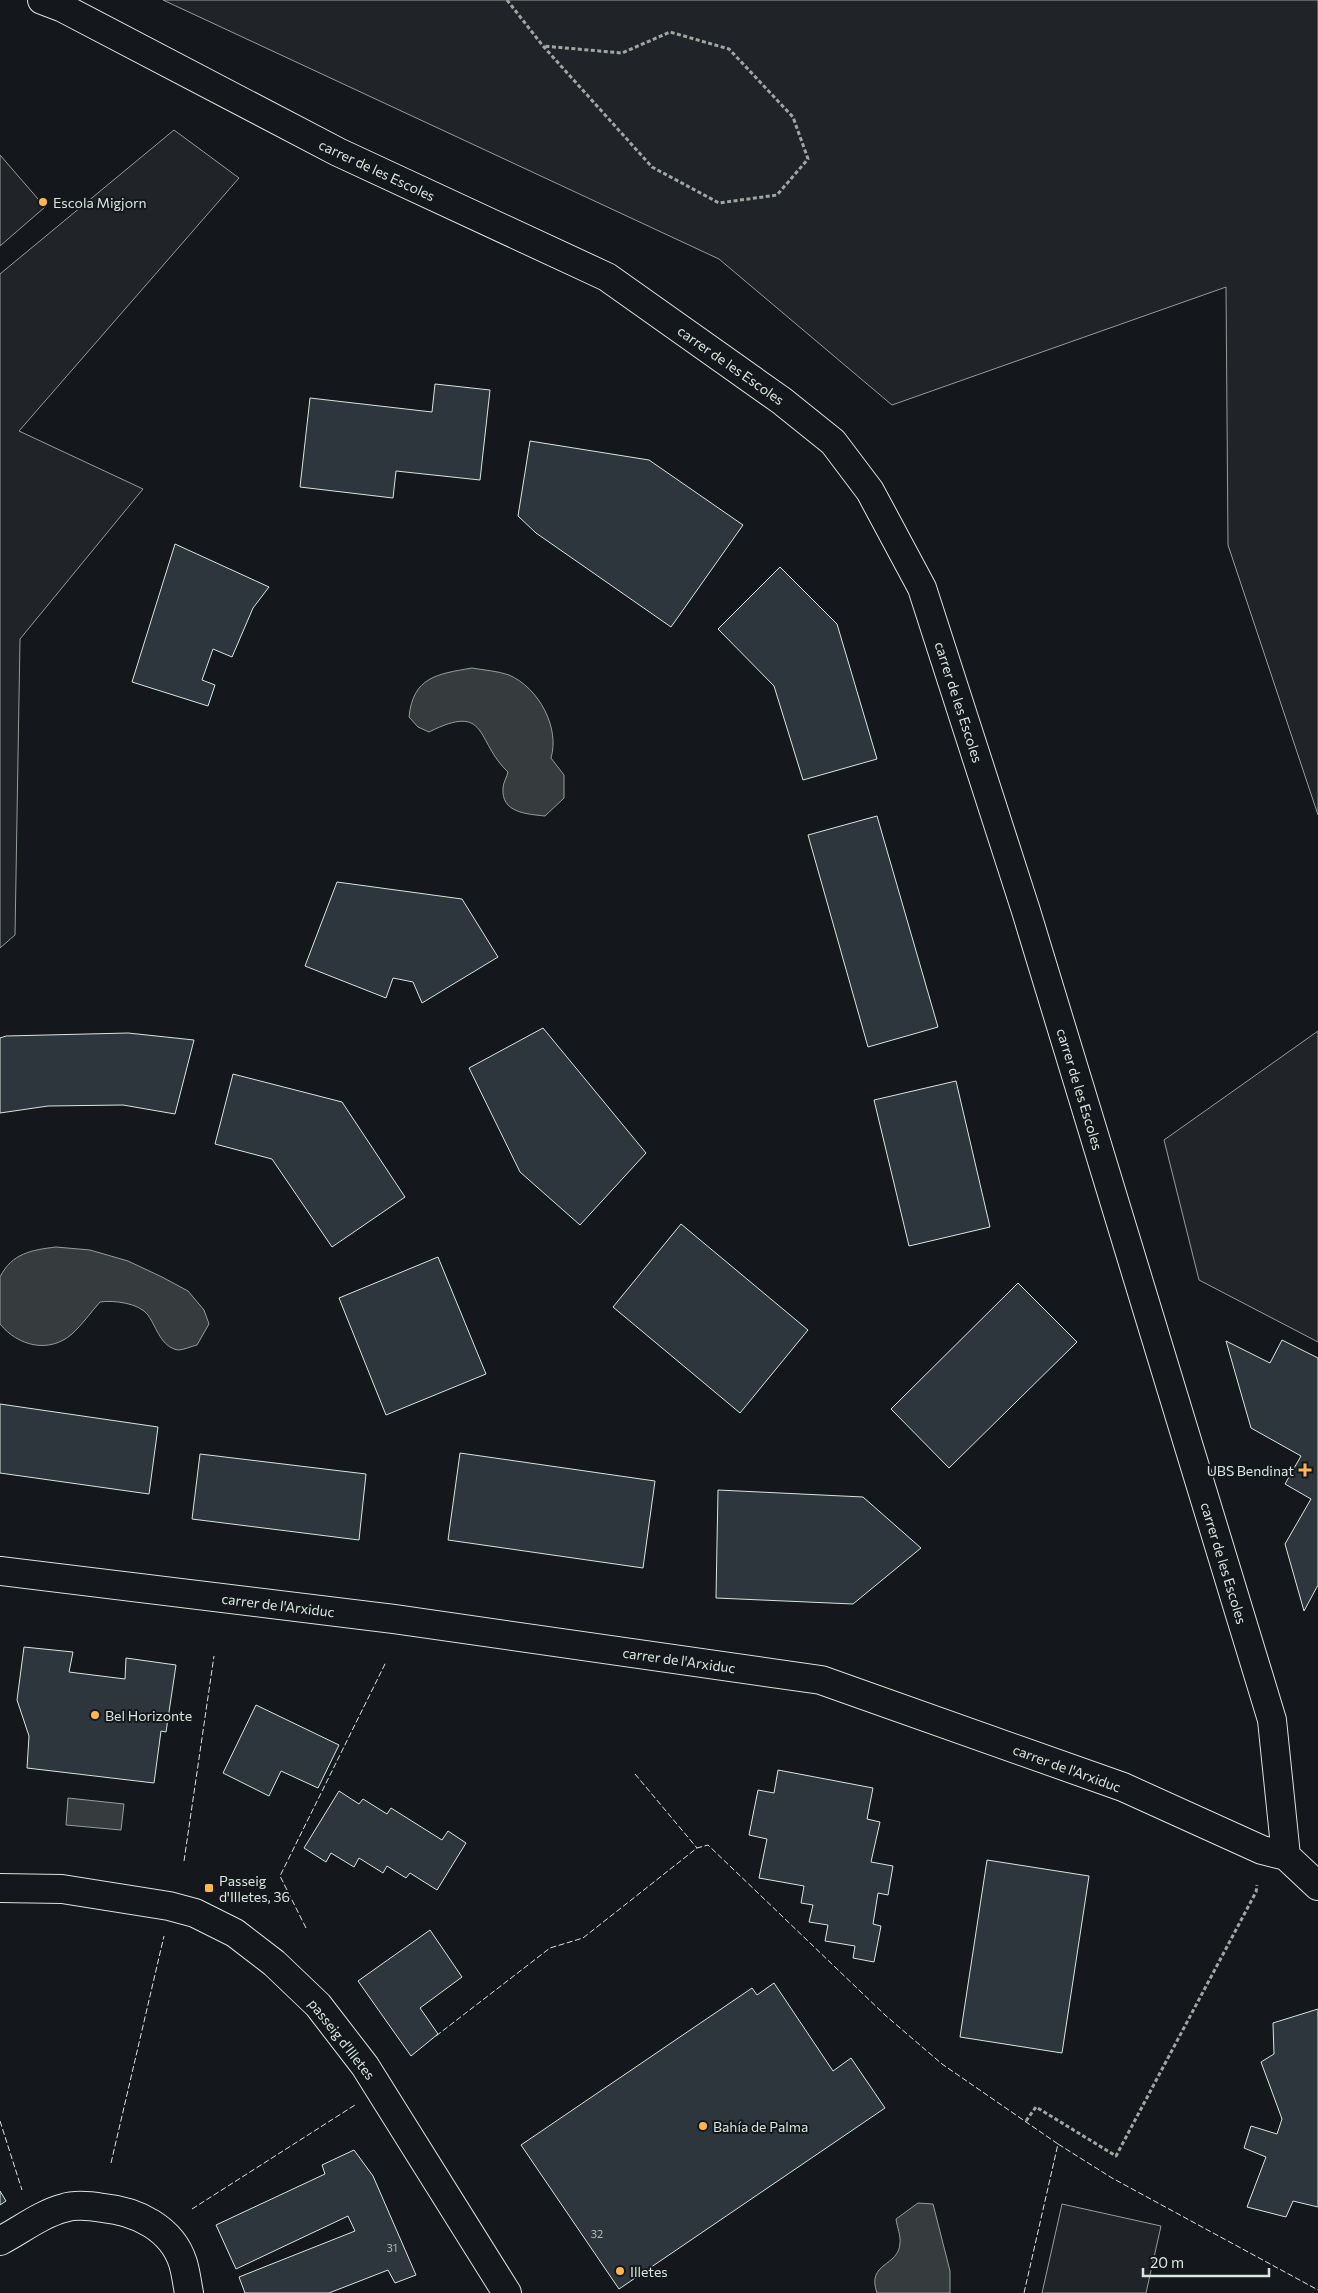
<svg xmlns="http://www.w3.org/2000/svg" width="1318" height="2293" viewBox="0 0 1318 2293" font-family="Commissioner,sans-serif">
<rect width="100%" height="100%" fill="#14181c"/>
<path fill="#202428" stroke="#939e99" d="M 163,0 L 1318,0 L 1318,815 L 1228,545 L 1226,287 L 892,405 L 719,259 Z
M 174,130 L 239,178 L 19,431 L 143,489 L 20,639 L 15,935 L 0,948 L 0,274 Z
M 0,155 L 45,207 L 0,246 Z
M 1318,1031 L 1318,1342 L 1199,1280 L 1164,1140 Z
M 1062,2204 L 1161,2226 L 1146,2293 L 1042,2293 Z"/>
<path fill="#363b3e" stroke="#939e99" d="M 472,668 C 483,670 498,671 509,675 C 539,688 560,728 551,758 L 564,775 L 564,798 L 545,816 C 527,814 501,813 503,788 C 503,783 507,777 508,772 C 475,741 489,702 429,732 L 418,727 L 409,717 C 413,677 437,674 472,668 Z
M 56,1247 L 90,1250 L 128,1261 L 162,1277 L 188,1291 L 204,1310 L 209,1324 L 197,1345 C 192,1346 184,1350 178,1350 C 161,1347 157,1328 148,1315 C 139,1303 114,1300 100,1302 C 91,1312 82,1325 72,1334 C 49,1354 18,1346 0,1324 L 0,1277 C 12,1253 32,1250 56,1247 Z
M 68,1798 L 124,1804 L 121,1830 L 66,1825 Z
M 918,2203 L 933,2204 L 950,2271 L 950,2293 L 877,2293 C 866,2262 899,2267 900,2243 C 901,2236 897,2227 896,2219 Z"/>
<path fill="#2c363c" stroke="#d8e6dc" d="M 435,384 L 490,390 L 480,480 L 396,471 L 393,498 L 300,487 L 310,398 L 432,412 Z
M 530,441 L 649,460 L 743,525 L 671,627 L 536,533 L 518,516 Z
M 175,544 L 269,587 L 253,608 L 232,657 L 213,649 L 202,680 L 215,685 L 208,706 L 132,682 Z
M 780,567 L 837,624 L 877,759 L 803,780 L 774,686 L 718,629 Z
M 877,816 L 938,1027 L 868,1047 L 808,835 Z
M 337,882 L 462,899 L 498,957 L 422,1003 L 413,982 L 393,978 L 386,998 L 305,966 Z
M 543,1028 L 646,1153 L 580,1225 L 520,1172 L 469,1068 Z
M 128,1033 L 194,1040 L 175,1114 L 123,1105 L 48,1106 L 0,1113 L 0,1038 L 6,1036 Z
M 233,1074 L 342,1102 L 405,1197 L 332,1247 L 272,1159 L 215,1144 Z
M 956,1081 L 990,1227 L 909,1246 L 874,1100 Z
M 681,1224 L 808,1330 L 740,1413 L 613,1307 Z
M 438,1257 L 486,1374 L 386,1415 L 339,1298 Z
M 1018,1283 L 1077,1342 L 949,1468 L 891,1409 Z
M 1282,1340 L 1318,1358 L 1318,1585 L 1304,1611 L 1285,1544 L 1311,1499 L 1285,1484 L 1301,1456 L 1251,1428 L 1226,1341 L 1270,1363 Z
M 0,1404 L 158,1427 L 149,1494 L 0,1473 Z
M 460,1453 L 655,1481 L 643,1568 L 448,1540 Z
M 200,1454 L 366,1474 L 359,1540 L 192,1519 Z
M 718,1490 L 863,1497 L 921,1548 L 853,1604 L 716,1598 Z
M 24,1647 L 73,1652 L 69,1672 L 125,1679 L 126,1658 L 176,1665 L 166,1732 L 161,1731 L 154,1783 L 27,1768 L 29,1736 L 17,1700 Z
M 256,1705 L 339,1745 L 318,1788 L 281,1771 L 269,1796 L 223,1773 Z
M 778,1770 L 873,1788 L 867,1819 L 880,1822 L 871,1862 L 893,1866 L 888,1895 L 878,1893 L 873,1924 L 881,1926 L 874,1962 L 853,1958 L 855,1946 L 825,1941 L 828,1925 L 809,1922 L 813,1905 L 801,1903 L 804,1886 L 759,1878 L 767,1839 L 749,1835 L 758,1790 L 774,1793 Z
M 339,1791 L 359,1804 L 363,1799 L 387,1814 L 391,1808 L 442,1840 L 448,1831 L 466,1843 L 437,1890 L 410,1873 L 406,1878 L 387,1866 L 383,1873 L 359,1858 L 354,1867 L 331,1853 L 326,1862 L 304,1848 Z
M 987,1860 L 1089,1876 L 1062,2053 L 960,2037 Z
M 430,1930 L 462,1977 L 420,2008 L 438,2034 L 411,2056 L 358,1981 Z
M 774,1983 L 833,2071 L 851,2058 L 885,2108 L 619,2289 L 521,2145 L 752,1988 L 757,1995 Z
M 1318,2009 L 1318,2207 L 1293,2201 L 1286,2217 L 1247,2207 L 1266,2157 L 1244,2148 L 1251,2126 L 1277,2134 L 1282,2119 L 1261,2062 L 1274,2054 L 1273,2023 Z
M 354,2150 L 373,2176 L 416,2275 L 395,2283 L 388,2270 L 329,2293 L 245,2293 L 239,2277 L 355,2231 L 348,2216 L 236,2269 L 216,2225 L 325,2174 L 322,2165 Z
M 0,2191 L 6,2201 L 0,2205 Z"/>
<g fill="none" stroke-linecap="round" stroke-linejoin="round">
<g stroke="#d8e6dc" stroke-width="30">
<path id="minor" d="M 42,0 L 63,8 L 338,152 L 607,277 L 782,401 L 833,442 L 870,491 L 922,588 L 1026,911 L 1272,1720 L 1286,1856
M 0,1571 L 394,1619 L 821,1680 L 1123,1787 L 1262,1850 L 1286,1856 L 1318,1886
M 0,1888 L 62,1889 L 169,1906 L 195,1913 L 235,1933 L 274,1963 L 318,2005 L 365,2066 L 507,2293
M 0,2241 C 21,2230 41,2214 64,2208 C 76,2204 91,2206 103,2208 C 136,2211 172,2228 183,2263 C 186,2273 187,2283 189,2293"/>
</g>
<path stroke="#9da8a2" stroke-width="3" stroke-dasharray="4 2.5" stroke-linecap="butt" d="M 507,0 L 543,46 L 652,167 L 719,203 L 777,195 L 808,159 L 793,117 L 729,49 L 670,32 L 622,53 L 543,46
M 1026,2121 L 1036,2107 L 1116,2156 L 1256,1892 L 1257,1885"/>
<use href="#minor" stroke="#14181c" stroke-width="28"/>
<path stroke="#d8e6dc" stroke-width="1" stroke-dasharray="6 2.5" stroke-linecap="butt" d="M 635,1774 L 697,1848
M 184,1861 L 214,1656
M 306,1928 L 280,1876 L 386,1662
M 436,2036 L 550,1948 L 583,1938 L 697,1848 L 708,1845 L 885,2015 L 942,2064 L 1058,2144
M 0,2121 L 22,2190
M 111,2163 L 164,1936
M 192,2209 L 355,2105
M 1024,2293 L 1058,2144 L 1112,2178 L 1318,2290"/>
</g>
<g fill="#ffb74d" stroke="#14181c" stroke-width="2">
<circle cx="43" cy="202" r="5"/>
<path d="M1302.5 1462.5h5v5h5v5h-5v5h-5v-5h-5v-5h5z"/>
<circle cx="95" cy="1715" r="5"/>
<rect x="204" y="1883" width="10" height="10" rx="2.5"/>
<circle cx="703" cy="2126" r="5"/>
<circle cx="620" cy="2271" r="5"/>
</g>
<g text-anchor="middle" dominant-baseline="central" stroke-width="4" stroke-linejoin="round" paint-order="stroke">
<g font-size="11" fill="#adbab4">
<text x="597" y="2233">32</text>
<text x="392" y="2247">31</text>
</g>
<g font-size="14" fill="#d8e6dc" stroke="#14181c">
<text transform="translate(377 170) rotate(25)">carrer de les Escoles</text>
<text transform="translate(731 365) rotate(35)">carrer de les Escoles</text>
<text transform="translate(959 702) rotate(72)">carrer de les Escoles</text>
<text transform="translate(1080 1089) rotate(73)">carrer de les Escoles</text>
<text transform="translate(1224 1563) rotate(73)">carrer de les Escoles</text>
<text transform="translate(278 1605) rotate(7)">carrer de l'Arxiduc</text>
<text transform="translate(679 1660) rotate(8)">carrer de l'Arxiduc</text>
<text transform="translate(1067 1768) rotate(20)">carrer de l'Arxiduc</text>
<text transform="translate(342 2039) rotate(52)">passeig d'Illetes</text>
</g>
<g font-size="14" fill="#d8e6dc" stroke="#14181c" text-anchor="start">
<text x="53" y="202">Escola Migjorn</text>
<text x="1294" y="1470" text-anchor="end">UBS Bendinat</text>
<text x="105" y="1715">Bel Horizonte</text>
<text x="219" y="1880">Passeig<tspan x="219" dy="16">d'Illetes, 36</tspan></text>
<text x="713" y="2126">Bahía de Palma</text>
<text x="630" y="2271">Illetes</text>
</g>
</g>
<path d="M1143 2268v8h126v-8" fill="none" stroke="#d8e6dc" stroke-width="2.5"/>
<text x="1150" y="2268" font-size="15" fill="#d8e6dc" stroke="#14181c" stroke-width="4" paint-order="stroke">20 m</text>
</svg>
